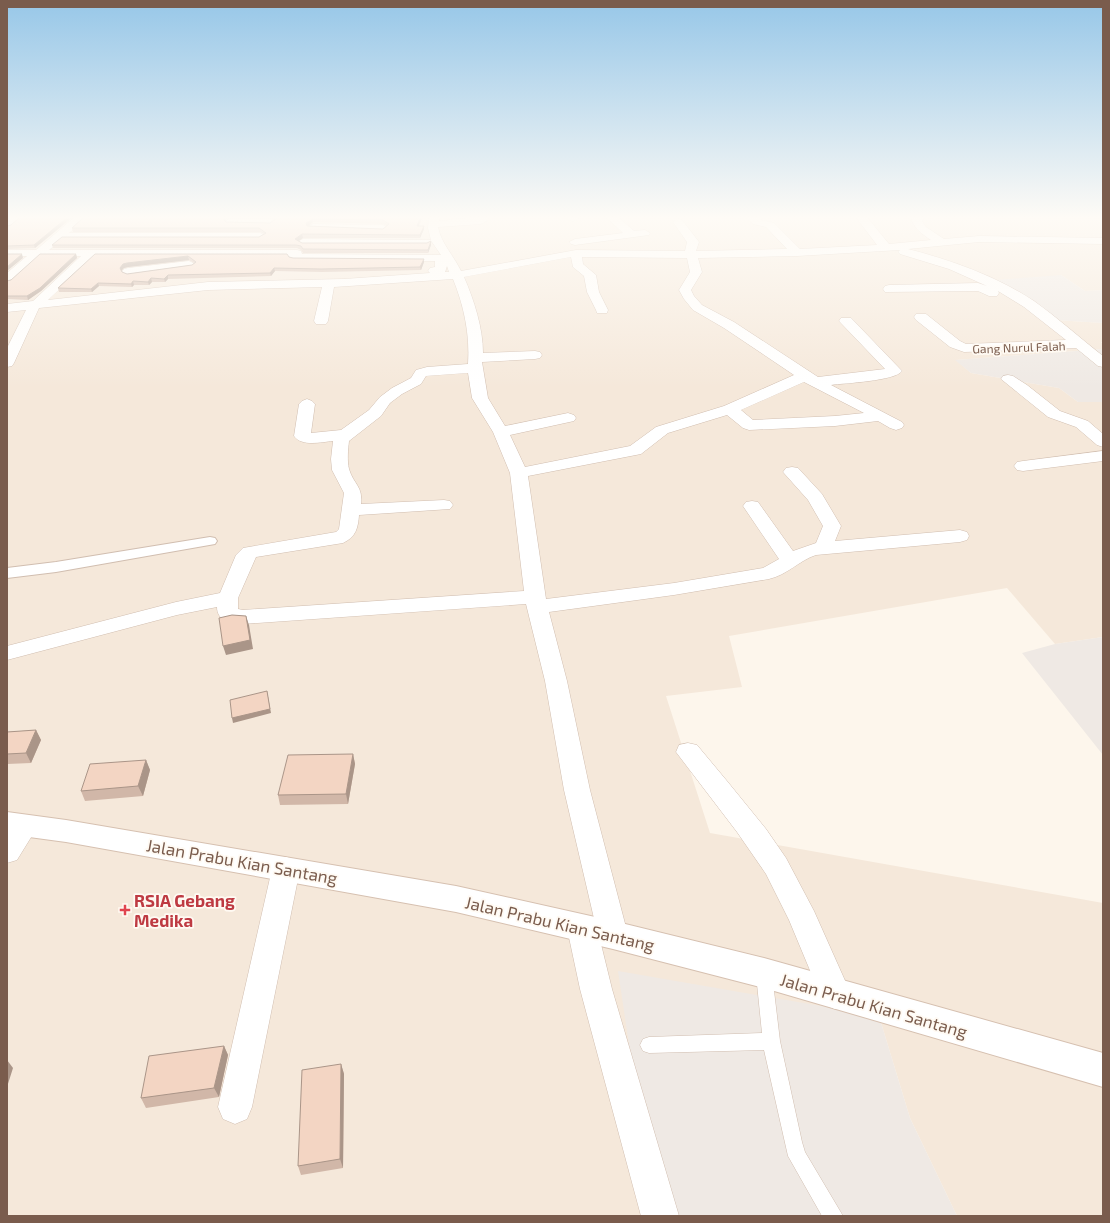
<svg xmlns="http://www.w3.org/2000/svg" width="1110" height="1223" viewBox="0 0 1110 1223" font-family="'Exo 2',sans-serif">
<rect width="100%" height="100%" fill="#fdf6ec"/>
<path fill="#f5e8da" d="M 7,216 L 1103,216 L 1103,290 L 1085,291 L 1061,275 L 1023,304 L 1040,319 L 1103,323 L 1103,342 L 1101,342 L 1103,344 L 1103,349 L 956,360 L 971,373 L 1059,388 L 1078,402 L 1103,402 L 1103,637 L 1055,644 L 1007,588 L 729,636 L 742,687 L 666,696 L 710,833 L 1103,903 L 1103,1216 L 957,1216 L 910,1118 L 879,1016 L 676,1216 L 7,1216 Z"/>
<path fill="#efe9e4" d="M 1061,275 L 1085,291 L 1103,290 L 1103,323 L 1040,319 L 1023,304 L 982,281 Z
M 1103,349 L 1103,402 L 1078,402 L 1059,388 L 971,373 L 955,360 Z
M 1103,637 L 1103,755 L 1022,653 L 1055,644 Z
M 618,971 L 879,1016 L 910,1118 L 957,1216 L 676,1216 L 634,1078 Z"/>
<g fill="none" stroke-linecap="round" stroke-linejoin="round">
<g stroke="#d1beb0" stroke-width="1">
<path id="service" d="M 764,967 L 770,969 L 772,974 L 780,1041 L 802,1142 L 805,1152 L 843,1216 L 822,1216 L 788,1156 L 764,1050 L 649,1053 L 643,1051 L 640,1045 L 643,1039 L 649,1037 L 762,1033 L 756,974 L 758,969 Z"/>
</g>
<g stroke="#d1beb0" stroke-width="2">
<path id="pedestrian" d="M 210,537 L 215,538 L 217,541 L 215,544 L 56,572 L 7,578 L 7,568 L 56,562 Z"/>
</g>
<g stroke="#d1beb0" stroke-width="1">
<path id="minor" d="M 76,216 L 88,216 L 69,233 L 260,233 L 265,236 L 260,239 L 62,239 L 49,250 L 297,250 L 301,251 L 302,254 L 441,255 L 432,242 L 427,245 L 303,245 L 297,242 L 303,239 L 431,240 L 428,228 L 429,216 L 439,216 L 439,221 L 486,216 L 488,220 L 481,224 L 438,227 C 441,243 454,256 461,271 L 576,250 L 685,251 L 687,242 L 673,222 L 678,219 L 682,220 L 699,242 L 696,251 L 787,249 L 766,227 L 753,224 L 745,216 L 757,216 L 761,220 L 774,223 L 800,249 L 877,245 L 855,216 L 866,216 L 889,244 L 931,240 C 922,234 912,227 911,216 L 922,216 L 923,219 L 922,221 L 926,227 L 944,239 L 979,236 L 1103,238 L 1103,244 L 979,242 L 908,249 C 951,260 996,276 1034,301 C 1058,318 1080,338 1103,356 L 1103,367 L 1098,366 L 1076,348 L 964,352 L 950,347 L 916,320 L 914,317 L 916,314 L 926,314 L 960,341 L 966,344 L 1066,340 L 1024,307 L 998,291 L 999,293 L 997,296 L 989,296 L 978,291 L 885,292 L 883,289 L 885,286 L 889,285 L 978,283 L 987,286 L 949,269 L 900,254 L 898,252 L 900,250 L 797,256 L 698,258 L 702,272 L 691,290 L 694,296 L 702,305 L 734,322 L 818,377 L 885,369 L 839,321 L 841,318 L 851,318 L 902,371 C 895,381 845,383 831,385 L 902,422 L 904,425 L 902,428 L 896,430 L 890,428 L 878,421 L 835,426 L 749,430 L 743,428 L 727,415 L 668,433 L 641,454 L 528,476 L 546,599 L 674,583 L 763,568 L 779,559 L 743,506 L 746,502 L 752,501 L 758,502 L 793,551 L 816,543 L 823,526 L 808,500 L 783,472 L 786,468 L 792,467 L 798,468 L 822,494 L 841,526 L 835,541 L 960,530 L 967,532 L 969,536 L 967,540 L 960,542 L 816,555 C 800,560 787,575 769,579 L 674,595 L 549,612 L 567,681 L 590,790 L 628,935 L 623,944 L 613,948 L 603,944 L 599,936 L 612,989 L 679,1216 L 641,1216 L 580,989 L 567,928 L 572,919 L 582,915 L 592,919 L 596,927 L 564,790 L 545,681 L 526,604 L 243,624 C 231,624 217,621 217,607 L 177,615 L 7,660 L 7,646 L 176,602 L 220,593 L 236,555 L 243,548 L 336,532 L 339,529 L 344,493 L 332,470 L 331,459 L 333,441 C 321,442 302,447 294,436 L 299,404 L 302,401 L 307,399 L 312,401 L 315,404 L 311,433 L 341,430 L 369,410 L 380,397 L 392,388 L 411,378 L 416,370 L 427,367 L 468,364 C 470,335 464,306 453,279 L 334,287 L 328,321 L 326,324 L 316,324 L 314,321 L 322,287 L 208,290 L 39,308 L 14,363 L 12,366 L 7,367 L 7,348 L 26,310 L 7,312 L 7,304 L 33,301 L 81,256 L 41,256 L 11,282 L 7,283 L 7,273 L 27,256 L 7,256 L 7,250 L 36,250 ZM 95,256 L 289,256 L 290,259 L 294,260 L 435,261 L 435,267 L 430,268 L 428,271 L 430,273 L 344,279 L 208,282 L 48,300 ZM 571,257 L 573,267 L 584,276 L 587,292 L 596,310 L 597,313 L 607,313 L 608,310 L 599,292 L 596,275 L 583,264 L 582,257 L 687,258 L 690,272 L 679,290 L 684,299 L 693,310 L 724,328 L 794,375 L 724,406 L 656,427 L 630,446 L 525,467 L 510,435 L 574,421 L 576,418 L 574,415 L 568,413 L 505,426 L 488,398 L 482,362 L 535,359 L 540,358 L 542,355 L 540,352 L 535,351 L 483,353 C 483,328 474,300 464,277 ZM 447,266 L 449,272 L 442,272 L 445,272 ZM 468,373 L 472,398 L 493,432 L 510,473 L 524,591 L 243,610 L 238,609 L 238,598 L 256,557 L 343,543 C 356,537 358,528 359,515 L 450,509 L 453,505 L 450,501 L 444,500 L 361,504 C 363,486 354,485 349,469 C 347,460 348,450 349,441 L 381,416 L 390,403 L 402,394 L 421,384 L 426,376 ZM 804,382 L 864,413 L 835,416 L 753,420 L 741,410 Z
M 569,216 L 582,216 L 573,221 L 569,220 L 568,218 Z
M 605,216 L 617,216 L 634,231 L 645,230 L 650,233 L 649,235 L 575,245 L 571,244 L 569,242 L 575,239 L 623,233 Z
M 231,219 L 271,219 L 276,222 L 271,225 L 227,224 L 226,222 L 227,220 Z
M 313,224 L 383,225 L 388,228 L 383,231 L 309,229 L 308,227 Z
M 189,261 L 193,263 L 195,265 L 193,267 L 128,276 L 124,275 L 122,272 L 124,269 L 128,268 Z
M 1008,375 L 1013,376 L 1027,385 L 1060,411 L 1088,421 L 1103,434 L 1103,447 L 1097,445 L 1076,427 L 1048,417 L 1001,379 L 1003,376 Z
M 1103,451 L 1103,461 L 1023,471 L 1017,470 L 1014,466 L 1017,462 L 1023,461 Z
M 688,743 L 697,745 L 727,781 L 766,829 L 786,858 L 814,911 L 851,994 L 846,1004 L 835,1009 L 824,1004 L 789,920 L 766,874 L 737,832 L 676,752 L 679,745 Z
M 25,815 L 34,818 L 38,826 L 17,860 L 7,863 C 7,842 1,823 25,815 Z
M 286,857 L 296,861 L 300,869 L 252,1107 L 247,1119 L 235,1124 L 223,1119 L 218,1107 L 272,869 L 276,861 Z"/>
</g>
<g stroke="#d1beb0" stroke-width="2">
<path id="tertiary" d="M 11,216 L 24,216 L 11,227 L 7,228 L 7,220 Z"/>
</g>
<g stroke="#d6c0b0" stroke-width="2">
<path id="secondary" d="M 7,812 L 66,820 L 456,886 L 613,921 L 764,958 L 1103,1053 L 1103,1087 L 764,988 L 613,949 L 456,912 L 66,842 L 7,834 Z"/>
</g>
<use href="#service" fill="#fff" fill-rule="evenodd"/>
<use href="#pedestrian" fill="#fff" fill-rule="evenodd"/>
<use href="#minor" fill="#fff" fill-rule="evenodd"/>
<use href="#tertiary" fill="#fff" fill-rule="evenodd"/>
<use href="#secondary" fill="#fff" fill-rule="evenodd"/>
</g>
<path fill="#d1b7a8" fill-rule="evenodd" d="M 74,216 L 35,248 L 7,249 L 7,226 Z
M 85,216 L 423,216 L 419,226 L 424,229 L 420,238 L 303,238 L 298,241 L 302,243 L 431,245 L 428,253 L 303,253 L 301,250 L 297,248 L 53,248 L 52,245 L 259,237 L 264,234 L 260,232 L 73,232 L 72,228 ZM 231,218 L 271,218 L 275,220 L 270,223 L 226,222 L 225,221 L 226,219 ZM 313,222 L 383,224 L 387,226 L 383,229 L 307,226 Z
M 76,254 L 77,258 L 41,291 L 28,300 L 7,299 L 7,281 Z
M 95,254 L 289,257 L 293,258 L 424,262 L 421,270 L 322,272 L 275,271 L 271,276 L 168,279 L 165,282 L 152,282 L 149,285 L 134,285 L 132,287 L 99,286 L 92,292 L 59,292 L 58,288 ZM 189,260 L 194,263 L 192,265 L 127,274 L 122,272 L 121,271 L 124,268 L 128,267 Z
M 36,730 L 41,740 L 31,763 L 7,764 L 7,732 Z
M 353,754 L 355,764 L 348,804 L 280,805 L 278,795 Z
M 146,760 L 150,770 L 143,796 L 85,801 L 81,791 Z
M 224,1046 L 228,1055 L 219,1097 L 146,1108 L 141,1098 Z
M 341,1064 L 344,1074 L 343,1168 L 301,1175 L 298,1166 Z"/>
<path fill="#aa9588" d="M 69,216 L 74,216 L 35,248 L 34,245 Z
M 225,216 L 231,216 L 231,218 L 226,219 L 225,223 L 224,220 Z
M 421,216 L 423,216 L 417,229 L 417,226 Z
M 313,219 L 313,222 L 307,227 L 306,223 Z
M 424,226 L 424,229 L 420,238 L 420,235 Z
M 302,234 L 303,238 L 296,243 L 295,239 Z
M 431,241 L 431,245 L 428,253 L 428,250 Z
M 22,254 L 23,258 L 7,271 L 7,267 Z
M 76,254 L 77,258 L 41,291 L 28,300 L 27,296 Z
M 188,256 L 189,260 L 128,267 L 124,268 L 121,271 L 120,268 L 123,264 L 127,263 Z
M 424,259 L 424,262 L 421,270 L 420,267 Z
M 274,268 L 275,271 L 271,276 L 270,273 Z
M 168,275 L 168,279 L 165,282 L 164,279 Z
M 151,278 L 152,282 L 149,285 L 148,282 Z
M 133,281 L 134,285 L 132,287 L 131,284 Z
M 98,283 L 99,286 L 92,292 L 91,289 Z
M 246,616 L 249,625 L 253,649 L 226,655 L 223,646 Z
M 267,691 L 271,713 L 233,723 L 232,718 Z
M 36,730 L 41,740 L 31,763 L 26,753 Z
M 353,754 L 355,764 L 348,804 L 346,794 Z
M 146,760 L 150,770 L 143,796 L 138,786 Z
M 224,1046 L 228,1055 L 219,1097 L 214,1088 Z
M 7,1060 L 13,1068 L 7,1087 Z
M 341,1064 L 344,1074 L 343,1168 L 340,1159 Z"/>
<path fill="#f3d5c3" stroke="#aa9588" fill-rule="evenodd" d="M 21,216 L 69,216 L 34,245 L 7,246 L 7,226 L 11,225 Z
M 85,216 L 225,216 L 224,220 L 226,222 L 270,223 L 277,218 L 274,216 L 421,216 L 417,226 L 424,226 L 420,235 L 302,234 L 295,239 L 302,243 L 427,243 L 431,241 L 428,250 L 303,249 L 301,246 L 296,245 L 52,245 L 62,237 L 259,237 L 266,233 L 259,228 L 72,228 ZM 313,219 L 383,220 L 389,224 L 383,229 L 307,226 L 306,223 Z
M 7,254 L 22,254 L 7,267 Z
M 40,254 L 76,254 L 40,288 L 27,296 L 7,296 L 7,281 L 11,280 Z
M 95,254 L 287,254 L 289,257 L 293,258 L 424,259 L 420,267 L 321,269 L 274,268 L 270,273 L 168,275 L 164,279 L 151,278 L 148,282 L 133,281 L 131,284 L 98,283 L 91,289 L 58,288 ZM 188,256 L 196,262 L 192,265 L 127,274 L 122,272 L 120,268 L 123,264 L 127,263 Z
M 232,615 L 246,616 L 250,640 L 223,646 L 219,618 Z
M 267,691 L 270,709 L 232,718 L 230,700 Z
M 36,730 L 26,753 L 7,754 L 7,732 Z
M 353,754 L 346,794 L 278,795 L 288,755 Z
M 146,760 L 138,786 L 81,791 L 90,764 Z
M 224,1046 L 214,1088 L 141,1098 L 149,1056 Z
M 341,1064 L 340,1159 L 298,1166 L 302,1070 Z"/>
<linearGradient id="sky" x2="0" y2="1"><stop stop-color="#97c7e8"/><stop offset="0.56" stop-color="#fefbf6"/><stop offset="1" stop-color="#fefbf6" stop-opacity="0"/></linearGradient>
<rect width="1110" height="388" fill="url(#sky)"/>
<path fill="#e0444e" stroke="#fffaf3" stroke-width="1.5" d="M123 904h4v4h4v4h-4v4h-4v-4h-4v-4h4z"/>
<g text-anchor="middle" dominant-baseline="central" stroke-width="3.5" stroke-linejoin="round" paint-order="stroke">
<g font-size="12" fill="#7a5c4d" stroke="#fffaf3">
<text transform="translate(1019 347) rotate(-2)">Gang Nurul Falah</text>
</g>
<g font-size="17" fill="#7a5c4d" stroke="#fffaf3">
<text transform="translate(242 861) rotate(10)">Jalan Prabu Kian Santang</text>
<text transform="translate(560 923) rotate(13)">Jalan Prabu Kian Santang</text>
<text transform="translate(874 1005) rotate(16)">Jalan Prabu Kian Santang</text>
</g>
<g font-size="17" font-weight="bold" fill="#be3a42" stroke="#fffaf3" text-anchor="start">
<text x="134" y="900">RSIA Gebang<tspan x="134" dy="20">Medika</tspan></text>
</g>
</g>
<rect width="1110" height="1223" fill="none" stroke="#7a5c4d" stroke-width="16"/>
</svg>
